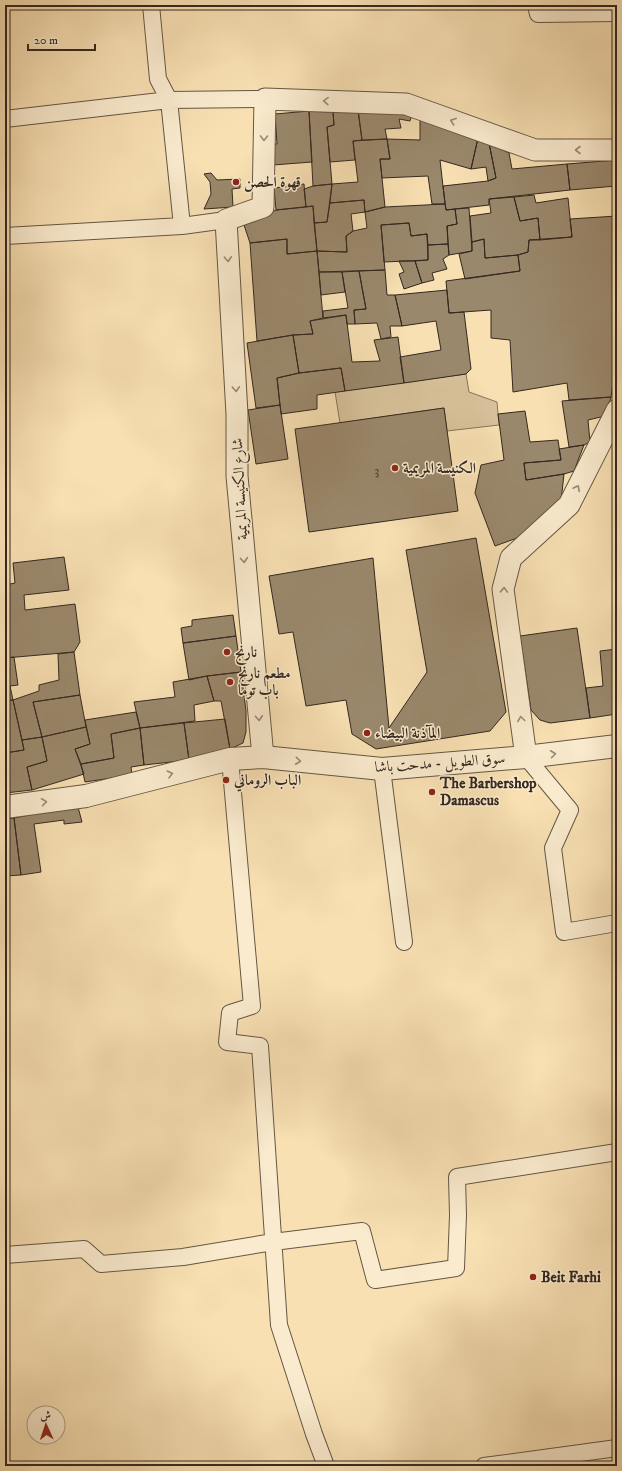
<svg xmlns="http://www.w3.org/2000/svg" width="622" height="1471" viewBox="0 0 622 1471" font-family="'IM FELL DW Pica',Amiri,serif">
<rect width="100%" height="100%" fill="#f8e0b3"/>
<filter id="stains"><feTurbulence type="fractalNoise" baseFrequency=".005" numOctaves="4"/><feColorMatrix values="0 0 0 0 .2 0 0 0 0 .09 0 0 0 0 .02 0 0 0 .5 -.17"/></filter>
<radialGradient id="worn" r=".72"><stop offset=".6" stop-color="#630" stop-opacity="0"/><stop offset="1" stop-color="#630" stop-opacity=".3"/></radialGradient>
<path fill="#d7c19a" stroke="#86745c" d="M 466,374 L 469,392 L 497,402 L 499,425 L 447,431 L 444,408 L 340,423 L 335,392 Z"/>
<path fill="#9a886c" stroke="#34281f" d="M 358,110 L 362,140 L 353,141 L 355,160 L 330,162 L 327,127 L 334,125 L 333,112 Z
M 358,110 L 412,115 L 410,121 L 399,119 L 401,128 L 385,129 L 387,139 L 362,140 Z
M 309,111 L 312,162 L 273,165 L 271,144 L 277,144 L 275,114 Z
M 309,111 L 333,112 L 334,125 L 327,127 L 332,184 L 313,186 Z
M 420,118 L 478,138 L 471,169 L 440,160 L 445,204 L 432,204 L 428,176 L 382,178 L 380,159 L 390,159 L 387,139 L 420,140 Z
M 478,138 L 489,143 L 496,178 L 488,181 L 486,167 L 471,169 Z
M 387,139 L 390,159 L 380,159 L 385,207 L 365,212 L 364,200 L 330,203 L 332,184 L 358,182 L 353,141 Z
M 489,143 L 509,153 L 512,169 L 567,164 L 570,190 L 489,199 L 489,205 L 446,210 L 443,186 L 488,181 L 496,178 Z
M 617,160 L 617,200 L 616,186 L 570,190 L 567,164 Z
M 211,173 L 217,180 L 240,179 L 240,188 L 232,189 L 233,207 L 204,209 L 211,194 L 210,182 L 204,174 Z
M 304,184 L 306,207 L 276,210 L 274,188 Z
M 332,184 L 327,222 L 314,223 L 313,206 L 306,207 L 304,189 L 313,186 Z
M 534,195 L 536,203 L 568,198 L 572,237 L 540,240 L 538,218 L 520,221 L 514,197 Z
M 514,197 L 520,221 L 538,218 L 540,240 L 529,240 L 528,252 L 518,255 L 485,258 L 484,239 L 472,242 L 470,216 L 491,213 L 489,199 Z
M 364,200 L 365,212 L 351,214 L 353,231 L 346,236 L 347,252 L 317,251 L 314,223 L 327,222 L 330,203 Z
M 445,204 L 446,210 L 455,209 L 457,224 L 447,226 L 448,244 L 428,245 L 427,234 L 411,236 L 409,223 L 381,225 L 385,270 L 319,272 L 317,251 L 347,252 L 346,236 L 353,231 L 367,228 L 365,212 L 385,207 Z
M 313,206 L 317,251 L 287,254 L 287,239 L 250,243 L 244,225 L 276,210 Z
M 469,208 L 472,251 L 449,255 L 447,226 L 457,224 L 455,209 Z
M 617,216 L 617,355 L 611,397 L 569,400 L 567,383 L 513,392 L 510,340 L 491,338 L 491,310 L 449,313 L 446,281 L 520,271 L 518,255 L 528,252 L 529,240 L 572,237 L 570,219 Z
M 409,223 L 411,236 L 427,234 L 428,260 L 384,262 L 381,225 Z
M 287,239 L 287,254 L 317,251 L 323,318 L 310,321 L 313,334 L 293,335 L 257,341 L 250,243 Z
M 484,239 L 485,258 L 518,255 L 520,271 L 465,279 L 459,254 L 472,251 L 472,242 Z
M 448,244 L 449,255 L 443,259 L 447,269 L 432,273 L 434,280 L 422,283 L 415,261 L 428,260 L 428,245 Z
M 399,261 L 415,261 L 422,283 L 404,289 L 399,274 L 404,272 Z
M 385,270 L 387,295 L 395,295 L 402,326 L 390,326 L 391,337 L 381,339 L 377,323 L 355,324 L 354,310 L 366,309 L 359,271 Z
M 359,271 L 366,309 L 354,310 L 355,324 L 347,324 L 346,315 L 323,318 L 323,311 L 348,308 L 342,272 Z
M 319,272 L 342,272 L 345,292 L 321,295 Z
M 447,290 L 449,313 L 464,312 L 471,369 L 466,374 L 404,383 L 400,357 L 441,350 L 436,321 L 402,326 L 395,295 Z
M 346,315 L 352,362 L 380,361 L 374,340 L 398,337 L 404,383 L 345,391 L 341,368 L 299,373 L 293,335 L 313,334 L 310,321 Z
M 293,335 L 299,373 L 277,378 L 280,405 L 256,408 L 247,343 Z
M 341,368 L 345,391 L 317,395 L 317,409 L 281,414 L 277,378 L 299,373 Z
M 611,397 L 605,416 L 588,420 L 590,442 L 584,445 L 569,447 L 562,401 Z
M 280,405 L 288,459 L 256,464 L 248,410 Z
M 444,408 L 458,511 L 309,532 L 295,429 Z
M 525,411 L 530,442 L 558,440 L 561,460 L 524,463 L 526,480 L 564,474 L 561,501 L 520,537 L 495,546 L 475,493 L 481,465 L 504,460 L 498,414 Z
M 584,445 L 574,471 L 564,474 L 526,480 L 524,463 L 561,460 L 559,449 Z
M 476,538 L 506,712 L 490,731 L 376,749 L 352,734 L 346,700 L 306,706 L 293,632 L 279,634 L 269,576 L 373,558 L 389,728 L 427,672 L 406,550 Z
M 64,557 L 69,590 L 24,595 L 25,610 L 75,604 L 80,642 L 74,652 L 5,658 L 5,585 L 15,583 L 13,563 Z
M 233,615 L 236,636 L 183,643 L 181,628 L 192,626 L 192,620 Z
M 577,628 L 590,718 L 550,723 L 540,720 L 531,710 L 520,636 Z
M 236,636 L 241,672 L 207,676 L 189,680 L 183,643 Z
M 617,649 L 617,714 L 590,718 L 586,688 L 603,686 L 600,651 Z
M 74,652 L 80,695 L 33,702 L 42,737 L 22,740 L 13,700 L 39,691 L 39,685 L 59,680 L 58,654 Z
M 14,657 L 18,685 L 10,686 L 13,700 L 5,701 L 5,658 Z
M 241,672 L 246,711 L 246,732 L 243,743 L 230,749 L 221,701 L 214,701 L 207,676 Z
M 207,676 L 214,701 L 194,705 L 195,721 L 140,728 L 134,702 L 175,697 L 173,682 Z
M 80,695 L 86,727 L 42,737 L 33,702 Z
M 13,700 L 24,750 L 5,753 L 5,701 Z
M 136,712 L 140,728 L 111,734 L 114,758 L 81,764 L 75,749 L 90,744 L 85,720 Z
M 225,719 L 230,749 L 189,760 L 184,723 Z
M 184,723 L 189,760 L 144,765 L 140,728 Z
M 86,727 L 90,744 L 75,749 L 84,774 L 32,790 L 27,767 L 47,761 L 42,737 Z
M 140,728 L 144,765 L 131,767 L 132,775 L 85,782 L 81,764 L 114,758 L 111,734 Z
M 42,737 L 47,761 L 27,767 L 32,790 L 5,793 L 5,753 L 24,750 L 22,740 Z
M 78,807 L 82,822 L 64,824 L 64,820 L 34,824 L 41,872 L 21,875 L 14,818 L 53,810 Z
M 14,818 L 21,875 L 5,876 L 5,819 Z"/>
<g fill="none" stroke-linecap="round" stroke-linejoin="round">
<g stroke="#655644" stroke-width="18">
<path id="pedestrian" d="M 151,5 L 158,79 L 169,100 L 182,226
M 536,5 L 538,14 L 617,13
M 5,119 L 169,100 L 265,99
M 5,236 L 182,226 L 226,220
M 526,757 L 570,810 L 553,848 L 564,932 L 617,923
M 230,759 L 252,1006 L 230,1013 L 227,1042 L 260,1046 L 279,1325 L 314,1434 L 326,1466
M 382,769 L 404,942
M 5,1255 L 84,1249 L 101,1264 L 183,1257 L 273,1242 L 362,1231 L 375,1280 L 456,1268 L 458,1215 L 457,1177 L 617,1152
M 484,1466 L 617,1448"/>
</g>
<g stroke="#655644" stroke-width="23">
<path id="minor" d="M 263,757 L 237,476 L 237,414 L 226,220 L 263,207 L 265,99 L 406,104 L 535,150 L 617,150
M 526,757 L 503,589 L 511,558 L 569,505 L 617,410"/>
</g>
<g stroke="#655644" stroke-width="24">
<path id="tertiary" d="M 5,807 L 86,796 L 230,759 L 263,757 L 382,769 L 526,757 L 617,746"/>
</g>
<use href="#pedestrian" stroke="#faebce" stroke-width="16"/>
<use href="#minor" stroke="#faebce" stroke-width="21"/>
<use href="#tertiary" stroke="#faebce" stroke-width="22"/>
</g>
<defs><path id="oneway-chevron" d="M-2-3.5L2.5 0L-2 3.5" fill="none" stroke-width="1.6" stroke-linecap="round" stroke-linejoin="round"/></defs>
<g stroke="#978a76">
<use href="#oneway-chevron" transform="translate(326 101) rotate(-178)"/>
<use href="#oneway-chevron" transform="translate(453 121) rotate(-160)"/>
<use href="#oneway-chevron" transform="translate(264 138) rotate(91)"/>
<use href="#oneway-chevron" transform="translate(578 150) rotate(180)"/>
<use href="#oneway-chevron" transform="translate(228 259) rotate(87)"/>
<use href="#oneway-chevron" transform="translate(236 389) rotate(87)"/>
<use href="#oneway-chevron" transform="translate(577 488) rotate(-63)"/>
<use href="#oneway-chevron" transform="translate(244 560) rotate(85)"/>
<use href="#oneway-chevron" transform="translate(504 590) rotate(-88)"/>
<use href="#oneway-chevron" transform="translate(259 718) rotate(85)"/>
<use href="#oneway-chevron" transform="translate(521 719) rotate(-98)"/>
<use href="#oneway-chevron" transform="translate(553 754) rotate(-7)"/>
<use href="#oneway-chevron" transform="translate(298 761) rotate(6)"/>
<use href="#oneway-chevron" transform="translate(170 774) rotate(-14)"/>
<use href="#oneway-chevron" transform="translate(44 802) rotate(-8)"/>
</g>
<g fill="#8f2418" stroke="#faebce" stroke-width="1.5">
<circle cx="236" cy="182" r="4"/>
<circle cx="395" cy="468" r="4"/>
<circle cx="227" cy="652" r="4"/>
<circle cx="230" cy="682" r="4"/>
<circle cx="367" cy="733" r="4"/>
<circle cx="226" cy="780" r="4"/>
<circle cx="432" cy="792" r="4"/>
<circle cx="533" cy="1277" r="4"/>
</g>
<g text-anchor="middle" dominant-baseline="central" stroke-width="3" stroke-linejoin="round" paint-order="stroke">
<g font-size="13" fill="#4e4032">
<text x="377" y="471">3</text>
</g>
<g font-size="15" font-weight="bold" fill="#34281f" stroke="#faebce" text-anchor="start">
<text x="244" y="182">قهوة الحصن</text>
<text x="403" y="468">الكنيسة المريمية</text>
<text x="235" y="652">نارنج</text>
<text x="238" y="673">مطعم نارنج<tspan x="238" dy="17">باب توما</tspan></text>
<text x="375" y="733">المآذنة البيضاء</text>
<text x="234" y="780">الباب الروماني</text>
<text x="440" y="783">The Barbershop<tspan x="440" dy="17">Damascus</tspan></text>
<text x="541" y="1277">Beit Farhi</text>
</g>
<g font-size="15" fill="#34281f" stroke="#faebce">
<text transform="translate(240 489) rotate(-93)">شارع الكنيسة المريمية</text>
<text transform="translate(440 763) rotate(-4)">سوق الطويل - مدحت باشا</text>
</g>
</g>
<rect width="622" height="1471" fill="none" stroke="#f8e0b3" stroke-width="20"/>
<rect x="6" y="6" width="610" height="1459" fill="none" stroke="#34281f" stroke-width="2"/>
<rect x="10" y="10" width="602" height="1451" fill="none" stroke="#34281f"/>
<g transform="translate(46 1425) rotate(357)"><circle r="19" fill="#faebce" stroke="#ab9d88"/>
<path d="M0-3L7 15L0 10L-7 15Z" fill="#8f2418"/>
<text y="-6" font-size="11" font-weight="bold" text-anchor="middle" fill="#34281f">ش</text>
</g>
<path d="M28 44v6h67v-6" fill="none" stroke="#34281f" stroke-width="2"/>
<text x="34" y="44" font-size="12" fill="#34281f" stroke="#faebce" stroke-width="3" paint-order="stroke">20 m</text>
<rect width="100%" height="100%" filter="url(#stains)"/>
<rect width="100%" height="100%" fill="url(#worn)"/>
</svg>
